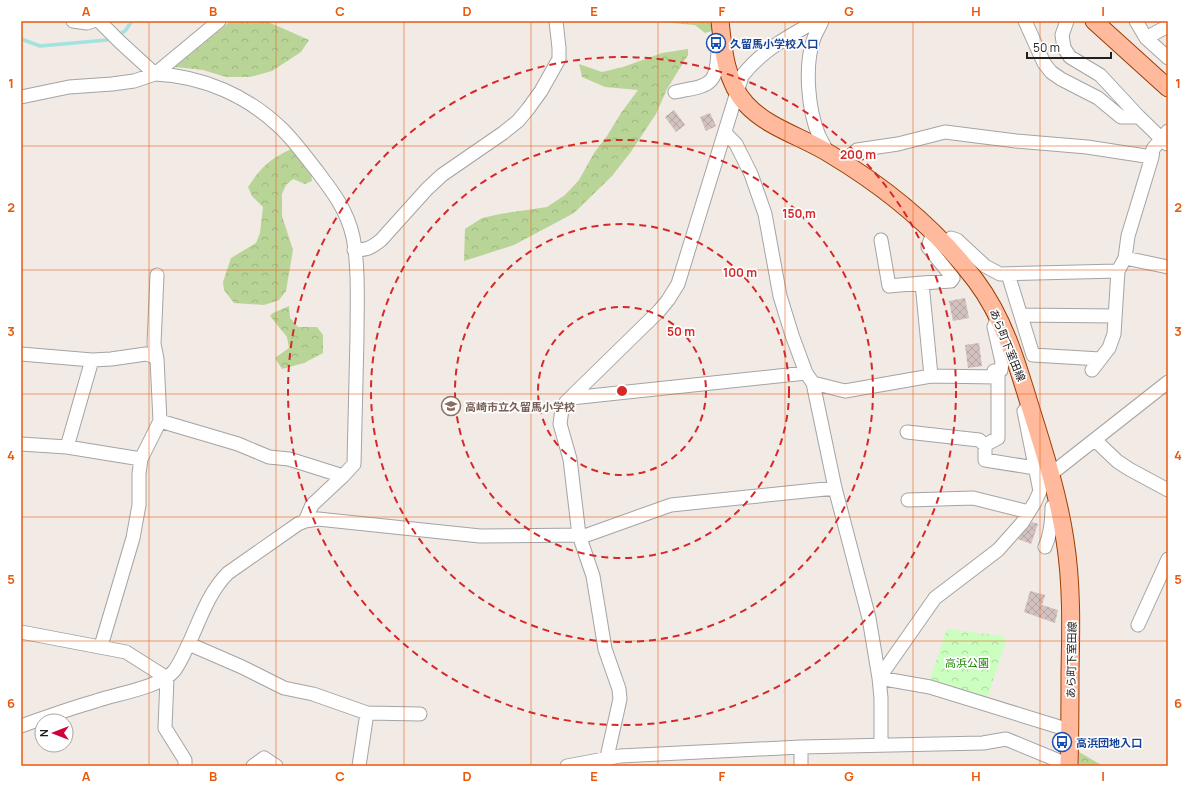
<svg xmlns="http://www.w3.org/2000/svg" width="1189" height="787" viewBox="0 0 1189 787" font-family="Manrope,'Noto Sans JP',sans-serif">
<defs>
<pattern id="forest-crowns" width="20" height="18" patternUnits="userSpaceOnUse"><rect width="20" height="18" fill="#b9d497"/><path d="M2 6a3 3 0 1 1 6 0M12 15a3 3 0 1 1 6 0" fill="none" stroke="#9fb682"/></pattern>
<pattern id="park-crowns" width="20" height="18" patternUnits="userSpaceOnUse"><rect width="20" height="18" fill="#cbfebf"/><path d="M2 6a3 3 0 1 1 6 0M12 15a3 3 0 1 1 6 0" fill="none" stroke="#aed9a4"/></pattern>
<pattern id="building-cross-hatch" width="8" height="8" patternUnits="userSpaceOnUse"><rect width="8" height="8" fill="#d2c1be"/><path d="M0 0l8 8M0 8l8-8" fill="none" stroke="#b4a6a3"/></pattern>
</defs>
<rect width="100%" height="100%" fill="#f1eae5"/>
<path fill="url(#forest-crowns)" d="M 231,21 L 266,21 L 309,40 L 301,52 L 272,71 L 250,77 L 226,77 L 203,70 L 175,67 Z
M 648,21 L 713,21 L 715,30 L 705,33 L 695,25 Z
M 688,49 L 688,55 L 667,89 L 656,114 L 630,153 L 612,176 L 574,213 L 514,245 L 464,261 L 465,229 L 482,218 L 500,214 L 547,207 L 565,195 L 579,180 L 594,153 L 607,136 L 621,113 L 638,90 L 605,87 L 582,77 L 579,64 L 602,72 L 623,67 L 662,53 Z
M 291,149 L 297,151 L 311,173 L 312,181 L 305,184 L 293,179 L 286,185 L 282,194 L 282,216 L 293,250 L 286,291 L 279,300 L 264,305 L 234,303 L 224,290 L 223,282 L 231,258 L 256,243 L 260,233 L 263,207 L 252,196 L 248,187 C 262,166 269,160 291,149 Z
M 289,306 L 290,318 L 298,327 L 317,327 L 323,335 L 323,353 L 304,363 L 282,369 L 275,358 L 289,348 L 287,337 L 270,316 L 273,313 Z
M 1079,752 L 1103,766 L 1079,766 Z"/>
<path fill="url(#park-crowns)" d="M 947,629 L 1003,636 L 1006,640 L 986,702 L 928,684 Z"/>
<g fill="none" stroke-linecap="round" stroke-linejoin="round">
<path stroke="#a2e3e0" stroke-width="3.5" d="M 118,35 L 125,31 L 132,21
M 21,39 L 40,46 L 107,40 L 112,37"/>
</g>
<path fill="url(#building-cross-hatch)" d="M 674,110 L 685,125 L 676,132 L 665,117 Z
M 710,113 L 716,126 L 706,131 L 700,117 Z
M 965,298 L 969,318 L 953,321 L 949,301 Z
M 979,343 L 982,366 L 968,368 L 965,345 Z
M 1032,522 L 1038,524 L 1031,544 L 1018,539 Z
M 1030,591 L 1045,595 L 1042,605 L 1058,610 L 1055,623 L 1024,612 Z"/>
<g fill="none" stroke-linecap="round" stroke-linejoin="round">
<g stroke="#a4a4a4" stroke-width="15">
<path id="minor" d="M 73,21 L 87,23 L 93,21
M 99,21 L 120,42 L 155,74 C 203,76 248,96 282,129 C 295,142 306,157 317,171 C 333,192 347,210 353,237 C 359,267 357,306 357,337 C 356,379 355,421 354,464 L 343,476 L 312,505 L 305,521
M 822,21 C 820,27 816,32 814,38 C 804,65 808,110 819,136 C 822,142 825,147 828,153
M 1025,21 L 1044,63 L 1051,72 L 1061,79 L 1098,98 L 1121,117 L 1139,117
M 1067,21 L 1062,35 L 1064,48 L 1070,57 L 1100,75 L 1139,117 L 1167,144
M 1136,21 L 1146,38 L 1168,58
M 1146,38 L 1168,26
M 675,92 C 708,85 717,88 718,50 L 723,46
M 21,97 L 69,87 L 112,84 L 134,81 L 155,74 L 219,21
M 725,133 L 736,144 L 751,174 L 765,214 L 780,296 L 792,335 L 806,373 L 813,383 L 835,488 L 869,618 L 879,678 L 881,698 L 881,745
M 843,162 L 857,150 L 898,144 L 945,132 L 1016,141 L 1087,147 L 1152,157
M 881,240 L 889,286 L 922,283
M 944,245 L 951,238 L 957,240 L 985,266 L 1000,274 L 1118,271 L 1125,258 L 1128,236 L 1152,157 L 1153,149 L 1168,131
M 354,250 C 367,250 371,248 381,240 L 427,189 L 442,175 L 503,133 L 518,121 L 528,109 L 541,91 L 559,59 L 559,48 L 556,21
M 1125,258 L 1168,267
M 1008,274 L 1033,355 L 1100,359
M 1021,315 L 1114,316
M 21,354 L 92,360 L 111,359 L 146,354 L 152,356 L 157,359 L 160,421 L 141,459 L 139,474 L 139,505 L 133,538 L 101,646
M 157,359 L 154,344 L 157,275
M 1092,370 L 1109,348 L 1114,334 L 1118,271
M 994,371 L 1001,370 L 1002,362 L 994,327 L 998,316
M 931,376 L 922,283 L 951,281 L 953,278 L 928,247 L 933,233
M 813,383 L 845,391 L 931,376 L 998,377 L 998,438 L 985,445 L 985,460 L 1035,468
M 571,398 L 806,373
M 1027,408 L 1024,411 L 1040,491 L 1035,502 L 1022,523 L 998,550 L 935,598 L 879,678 L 930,687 L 1069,730
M 160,421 L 238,444 L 269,457 L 289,459 L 343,476
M 907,432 L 979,440 L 985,445
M 1095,440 L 1117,461 L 1129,469 L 1168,490
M 21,444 L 67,447 L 141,459
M 67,447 L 92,360
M 1051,474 L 1168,382
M 908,500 L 973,498 L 1029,512
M 1045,547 C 1051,534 1052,522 1052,507 L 1058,503
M 1138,625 L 1168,559
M 21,632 L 126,652 L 167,678 L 165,728 L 185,760 L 185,766
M 189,644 L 242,667 L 284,688 L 313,694 L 367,713 L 420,714
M 21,726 C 46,717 71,708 96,701 C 116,694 161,687 174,671 C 181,662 185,651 190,641 C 201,617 209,592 228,573 L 298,524 L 305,521 L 318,519 L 480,536 L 587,535 L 671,505 L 835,488
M 801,747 L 801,766
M 253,766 L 264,758 L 276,766
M 359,766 L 367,713
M 567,766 L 620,756 L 801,747 L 983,743 L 1006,739 L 1069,765
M 605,766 L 620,699 L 619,689 L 605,649 L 593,576 L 579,535 L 570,459 L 560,424 L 562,409 L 566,402 L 659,311 L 668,300 L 678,284 L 742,76 C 761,51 789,36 816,21"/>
</g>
<g stroke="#9c3e00" stroke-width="19">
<path id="major" d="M 720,21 C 723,50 726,82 746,104 C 768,128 803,137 830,154 C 885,187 937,229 976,281 C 1003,317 1016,360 1029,403 C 1043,448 1058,493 1065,540 C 1072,584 1071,628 1070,673 C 1070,704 1070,735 1069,766
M 1094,21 L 1168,88"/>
</g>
<use href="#minor" stroke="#fff" stroke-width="13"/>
<use href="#major" stroke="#ffba9d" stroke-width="17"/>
</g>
<path fill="none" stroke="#e8590c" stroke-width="1" stroke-opacity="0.55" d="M 149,21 L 149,766M 276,21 L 276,766M 404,21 L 404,766M 531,21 L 531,766M 658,21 L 658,766M 785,21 L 785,766M 913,21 L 913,766M 1040,21 L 1040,766M 21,146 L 1168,146M 21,270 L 1168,270M 21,394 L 1168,394M 21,517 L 1168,517M 21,641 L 1168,641"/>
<g fill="none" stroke="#d62828" stroke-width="2" stroke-dasharray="7 5">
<circle cx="622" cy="391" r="84"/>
<circle cx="622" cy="391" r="167"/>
<circle cx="622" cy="391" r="251"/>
<circle cx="622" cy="391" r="334"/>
</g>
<defs>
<g id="bus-ring" transform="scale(1)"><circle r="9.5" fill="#fff" stroke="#1a4fb4" stroke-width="1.5"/><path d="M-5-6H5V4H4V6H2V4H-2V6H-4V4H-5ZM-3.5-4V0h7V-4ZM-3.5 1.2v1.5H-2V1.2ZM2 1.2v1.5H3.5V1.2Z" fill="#1a4fb4"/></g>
<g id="school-ring" transform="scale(1)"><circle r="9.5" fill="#fff" stroke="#8d6e63" stroke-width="1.5"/><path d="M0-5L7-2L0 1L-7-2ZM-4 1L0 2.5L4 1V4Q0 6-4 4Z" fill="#8d6e63"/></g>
</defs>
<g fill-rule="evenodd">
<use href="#bus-ring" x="716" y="43"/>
<use href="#school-ring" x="451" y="406"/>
<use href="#bus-ring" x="1062" y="742"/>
</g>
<g text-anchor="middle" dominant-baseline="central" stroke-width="3.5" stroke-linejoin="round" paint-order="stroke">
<g font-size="11" font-weight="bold" fill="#164399" stroke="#fff" text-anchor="start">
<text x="730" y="43">久留馬小学校入口</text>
<text x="1076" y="742">高浜団地入口</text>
</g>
<g font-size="11" fill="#202020" stroke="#fff">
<text transform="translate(1008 345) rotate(68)">あら町下室田線</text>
<text transform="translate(1071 660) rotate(-89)">あら町下室田線</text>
</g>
<g font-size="11" font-weight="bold" fill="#785e54" stroke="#fff" text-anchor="start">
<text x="465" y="406">高崎市立久留馬小学校</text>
</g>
<g font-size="11" fill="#1a8402" stroke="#fff">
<text x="967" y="662">高浜公園</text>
</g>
</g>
<circle cx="622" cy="391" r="6" fill="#d62828" stroke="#fff" stroke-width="2"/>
<g font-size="12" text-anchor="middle" font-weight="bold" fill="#d62828" stroke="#fff" stroke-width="3.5" stroke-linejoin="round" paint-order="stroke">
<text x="858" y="159">200 m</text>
<text x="799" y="218">150 m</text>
<text x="740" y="277">100 m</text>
<text x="681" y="336">50 m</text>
</g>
<rect width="1189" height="787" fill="none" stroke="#ffffff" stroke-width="44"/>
<g transform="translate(54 733) rotate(270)"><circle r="19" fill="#ffffff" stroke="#a6a6a6"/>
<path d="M0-3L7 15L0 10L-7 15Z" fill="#d00038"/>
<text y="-6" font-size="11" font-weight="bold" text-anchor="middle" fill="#202020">N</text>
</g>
<path d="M1027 52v6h84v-6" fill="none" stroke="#202020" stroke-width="2"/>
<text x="1033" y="52" font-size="12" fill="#202020" stroke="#ffffff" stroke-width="3" paint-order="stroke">50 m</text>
<rect x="22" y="22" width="1145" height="743" fill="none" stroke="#e8590c" stroke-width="1.5"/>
<g font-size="13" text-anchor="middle" font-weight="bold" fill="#e8590c">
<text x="86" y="16">A</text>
<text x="213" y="16">B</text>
<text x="340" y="16">C</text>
<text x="467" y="16">D</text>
<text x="594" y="16">E</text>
<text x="722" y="16">F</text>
<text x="849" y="16">G</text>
<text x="976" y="16">H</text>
<text x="1103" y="16">I</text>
<text x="11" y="88">1</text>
<text x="1178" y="88">1</text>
<text x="11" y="212">2</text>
<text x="1178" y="212">2</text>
<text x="11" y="336">3</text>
<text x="1178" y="336">3</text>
<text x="11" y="460">4</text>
<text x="1178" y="460">4</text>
<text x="11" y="584">5</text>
<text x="1178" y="584">5</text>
<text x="11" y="708">6</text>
<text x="1178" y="708">6</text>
<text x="86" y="781">A</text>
<text x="213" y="781">B</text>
<text x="340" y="781">C</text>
<text x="467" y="781">D</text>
<text x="594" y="781">E</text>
<text x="722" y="781">F</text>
<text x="849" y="781">G</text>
<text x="976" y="781">H</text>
<text x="1103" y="781">I</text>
</g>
</svg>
